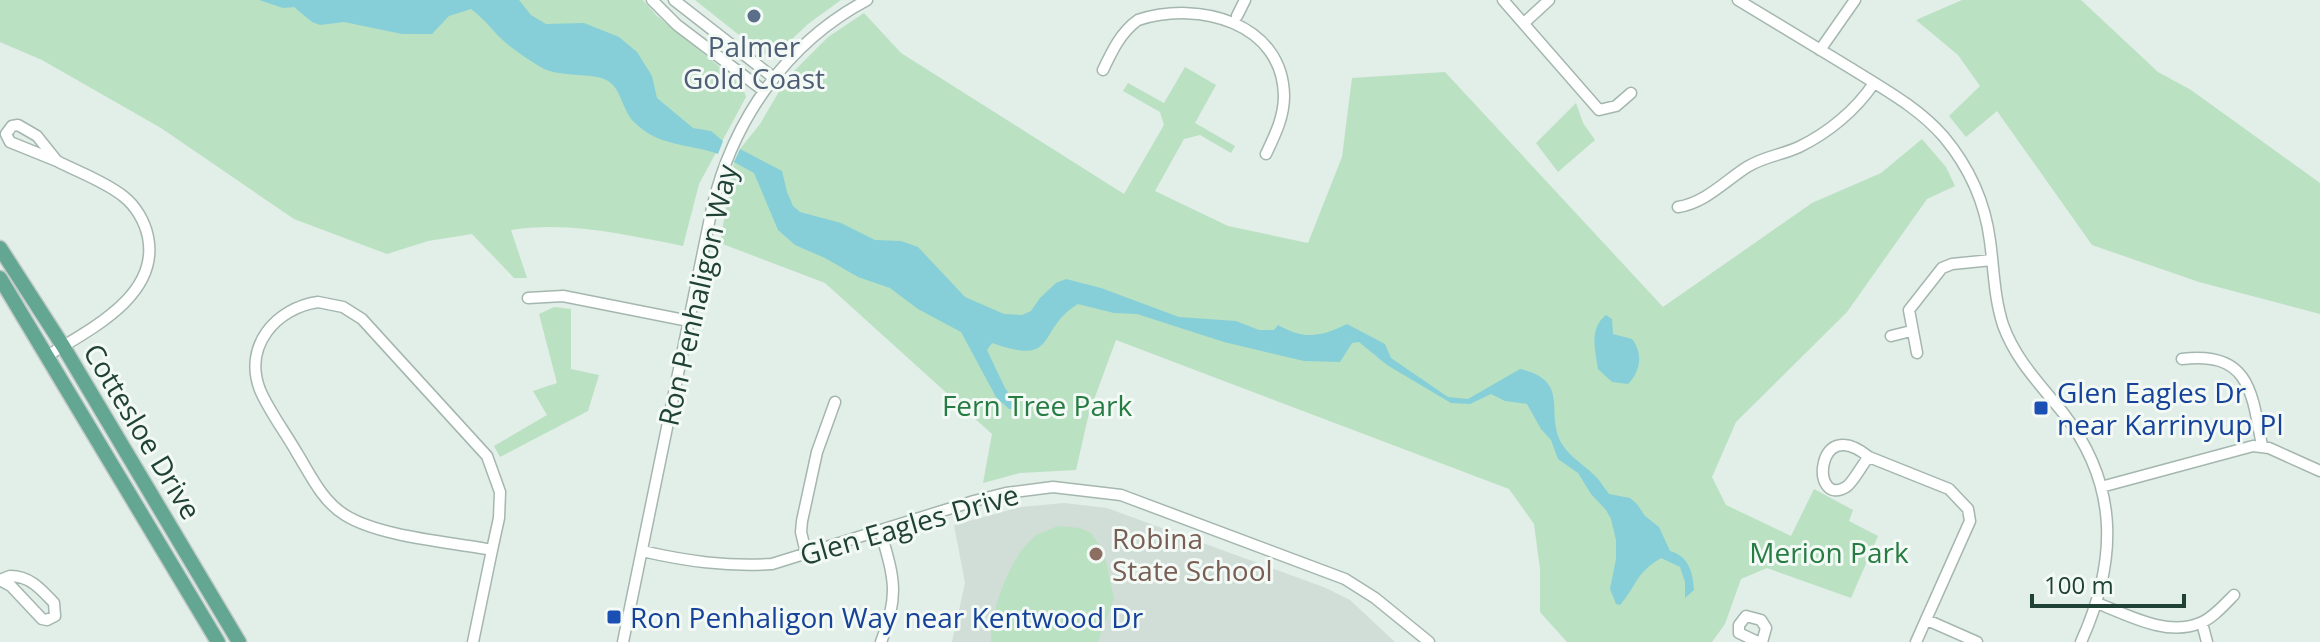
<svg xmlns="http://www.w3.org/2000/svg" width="2320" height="642" viewBox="0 0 2320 642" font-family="'Open Sans',sans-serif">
<rect width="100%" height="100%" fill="#e2eee8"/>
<path fill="#d0ded7" d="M 1064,503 L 1107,508 L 1326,588 L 1350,600 L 1395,642 L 952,642 L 965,583 L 954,525 L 1021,507 Z"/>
<path fill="#bae1c2" d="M 0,0 L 643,0 L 656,15 L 742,85 L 746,97 L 699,184 L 683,246 C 625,235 571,221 511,230 L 527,278 L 514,278 L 472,234 L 428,241 L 387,254 L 294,219 L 161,128 L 42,60 L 0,42 Z
M 695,0 L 841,0 L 808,24 L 773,57 L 763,54 Z
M 1962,0 L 2081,0 L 2158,72 L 2191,90 L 2320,183 L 2320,314 L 2199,282 L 2092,245 L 1997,111 L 1966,137 L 1949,116 L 1980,86 L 1958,55 L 1916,20 Z
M 864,13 L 901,53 L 1124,194 L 1164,125 L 1160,112 L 1123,91 L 1128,83 L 1164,103 L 1185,67 L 1216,85 L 1195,123 L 1235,146 L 1231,153 L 1200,135 L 1184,139 L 1155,191 L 1228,226 L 1308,243 L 1342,157 L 1352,78 L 1445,72 L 1663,307 L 1812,203 L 1881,173 L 1922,139 L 1946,167 L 1955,186 L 1927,199 L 1847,312 L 1736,422 L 1712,477 L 1726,505 L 1791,536 L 1814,489 L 1853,510 L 1849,521 L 1878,536 L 1851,598 L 1767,568 L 1741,579 L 1725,624 L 1712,642 L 1567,642 L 1540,612 L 1540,569 L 1534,524 L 1509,489 L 1116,340 L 1089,413 L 1076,470 L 1020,473 L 983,483 L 992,434 L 825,283 L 720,243 L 734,162 L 740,149 L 760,124 L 787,78 L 828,37 Z
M 1576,103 L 1583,123 L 1595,140 L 1558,172 L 1536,143 Z
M 554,307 L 571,309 L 571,369 L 599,375 L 588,411 L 500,457 L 494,446 L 547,415 L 533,391 L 557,383 L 539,314 Z
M 1057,526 L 1080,528 L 1091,533 L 1104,552 L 1114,598 L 1098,642 L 991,642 C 990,612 1010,556 1034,537 C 1040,532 1050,530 1057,526 Z"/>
<path fill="#86cfd8" d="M 259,0 L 519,0 L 531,15 L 546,24 L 584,23 L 619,37 L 637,52 L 652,76 L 657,98 L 693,128 L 711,131 L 723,141 L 718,154 C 688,143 658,147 634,122 C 622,110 622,90 608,81 C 597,73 565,77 547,70 C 539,67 513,49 506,43 C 494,33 485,19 471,9 L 449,16 L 432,34 L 402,34 L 344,22 L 320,25 L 312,22 L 294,7 L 283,8 Z
M 740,149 L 782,171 L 787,192 L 793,206 L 800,212 L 841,223 L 875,240 L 901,241 L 918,247 L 965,297 L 1004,314 L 1022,315 L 1031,311 L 1040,298 L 1056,283 L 1066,279 L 1101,288 L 1179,317 L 1236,321 L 1259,330 L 1274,330 L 1278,325 C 1305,340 1320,337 1347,324 L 1385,344 L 1391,358 L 1448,397 L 1468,399 L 1520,369 C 1572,381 1544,413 1562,444 C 1571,459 1587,466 1598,479 C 1602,484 1605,489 1609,494 L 1630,498 L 1637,504 L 1645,516 L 1659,527 L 1670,551 C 1689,556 1693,573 1694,590 L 1685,598 L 1685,582 L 1680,567 L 1661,558 C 1634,575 1638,584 1620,605 L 1616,604 L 1610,589 L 1616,559 L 1616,540 L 1611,519 L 1606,510 L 1591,494 L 1578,473 L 1558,459 L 1551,440 L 1541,429 L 1527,404 L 1505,401 L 1491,394 L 1470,404 L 1451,403 L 1387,365 L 1359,342 L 1352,343 L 1340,362 L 1304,361 L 1224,342 L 1137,314 L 1114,313 L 1078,304 C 1035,330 1060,367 992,343 L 987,350 L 1005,388 L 1020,409 L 1009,409 L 996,397 L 961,332 L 918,309 L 890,288 L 858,277 L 825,258 L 795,245 L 778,230 L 754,173 L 734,162 Z
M 1606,315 L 1612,319 L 1613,334 L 1632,339 C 1643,353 1641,371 1628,384 L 1612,382 L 1598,369 C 1595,350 1589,328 1606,315 Z"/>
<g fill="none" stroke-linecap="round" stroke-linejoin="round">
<g stroke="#a4b7af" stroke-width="13">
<path id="minor" d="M 652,0 L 677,25 L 764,91
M 674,0 L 774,78
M 1503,0 L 1599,110 L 1616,106 L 1631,93
M 1738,0 C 1776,23 1814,46 1852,69 C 1884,89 1919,108 1944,137 C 1969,167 1985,202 1990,241 C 1994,270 1994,297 2003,325 C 2016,361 2041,385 2064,414 C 2120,487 2117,562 2081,642
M 1237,16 L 1245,0
M 1524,23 L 1549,0
M 1820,50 L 1855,0
M 1103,70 C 1112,51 1121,32 1138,20 C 1199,0 1283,23 1284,96 C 1284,117 1275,135 1266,154
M 18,125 L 37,136 L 57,161 L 10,142 L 6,134 L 12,126 Z
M 1678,207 C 1705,203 1725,181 1747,167 C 1765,156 1782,155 1799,147 C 1828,133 1856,110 1874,83
M 528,298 L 563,296 L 689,321
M 318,302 L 343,307 L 362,319 L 487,456 L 500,492 L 499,518 L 492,550 C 451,542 380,537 345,515 C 322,501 310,474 297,453 C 285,432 269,411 260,390 C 243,346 276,308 318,302 Z
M 1891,336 L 1911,331
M 1917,353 L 1909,310 L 1942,268 L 1952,264 L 1992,260
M 47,356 C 89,330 160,296 148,237 C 145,222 136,206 123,196 C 104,181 78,172 57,161
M 2182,359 C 2249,351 2252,391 2262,446
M 1869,457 C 1862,464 1853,483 1846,487 C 1810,509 1815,412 1869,457 L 1949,489 L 1968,509 L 1970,521 L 1916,642
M 2101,487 L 2253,446 L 2269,448 L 2320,471
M 880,530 C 894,577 900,595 881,642
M 642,551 C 686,561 727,567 772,564 L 974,501 L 1006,493 L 1053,487 L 1121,495 L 1345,579 L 1375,598 L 1429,642
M 806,553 L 801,532 L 802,521 L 817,452 L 835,402
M 10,576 C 30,576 41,589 54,603 L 55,616 L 47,620 L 42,619 L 11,586 L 0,580 Z
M 2097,603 C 2128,615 2167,637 2200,623 C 2212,619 2225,604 2234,595
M 1927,620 L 1977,642
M 2202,623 L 2207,642
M 473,642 L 492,550
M 623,642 L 712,208 C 733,120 786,43 867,0
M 1758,642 L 1739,633 L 1739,625 L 1746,616 L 1761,620 L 1766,628 L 1762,642"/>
</g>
<g stroke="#c1cac7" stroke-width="17">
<path id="major" d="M 0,248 L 63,346 L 239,642
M 0,278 L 218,642"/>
</g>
<use href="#minor" stroke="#fff" stroke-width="10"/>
<use href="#major" stroke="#63a792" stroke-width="14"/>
</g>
<circle fill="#5c6f8a" stroke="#f3faf6" stroke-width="3" cx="754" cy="16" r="8"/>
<g fill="#1a4fb4" stroke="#f3faf6" stroke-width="3">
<rect x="2033" y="400" width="16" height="16" rx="4"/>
<rect x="606" y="609" width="16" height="16" rx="4"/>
</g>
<circle fill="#8d6e63" stroke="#f3faf6" stroke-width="3" cx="1096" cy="554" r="8"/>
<g text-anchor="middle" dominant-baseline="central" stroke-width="6" stroke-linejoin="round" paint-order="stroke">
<g font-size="28" fill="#4e5e75" stroke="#f3faf6">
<text x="754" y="46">Palmer<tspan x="754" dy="32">Gold Coast</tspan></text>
</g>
<g font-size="28" fill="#204136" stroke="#f3faf6">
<text transform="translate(697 295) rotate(-77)">Ron Penhaligon Way</text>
<text transform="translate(143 431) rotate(59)">Cottesloe Drive</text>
<text transform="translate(909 524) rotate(-16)">Glen Eagles Drive</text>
</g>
<g font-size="28" fill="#164399" stroke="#f3faf6" text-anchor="start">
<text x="2057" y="392">Glen Eagles Dr<tspan x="2057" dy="32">near Karrinyup Pl</tspan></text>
<text x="630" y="617">Ron Penhaligon Way near Kentwood Dr</text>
</g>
<g font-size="28" fill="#277c43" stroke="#f3faf6">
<text x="1037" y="405">Fern Tree Park</text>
<text x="1829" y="552">Merion Park</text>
</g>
<g font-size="28" fill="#785e54" stroke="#f3faf6" text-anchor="start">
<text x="1112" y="538">Robina<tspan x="1112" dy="32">State School</tspan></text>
</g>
</g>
<path d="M2032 594v12h152v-12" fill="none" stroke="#204136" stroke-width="4"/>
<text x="2044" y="594" font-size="24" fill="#204136" stroke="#f3faf6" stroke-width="6" paint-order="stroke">100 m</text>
</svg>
